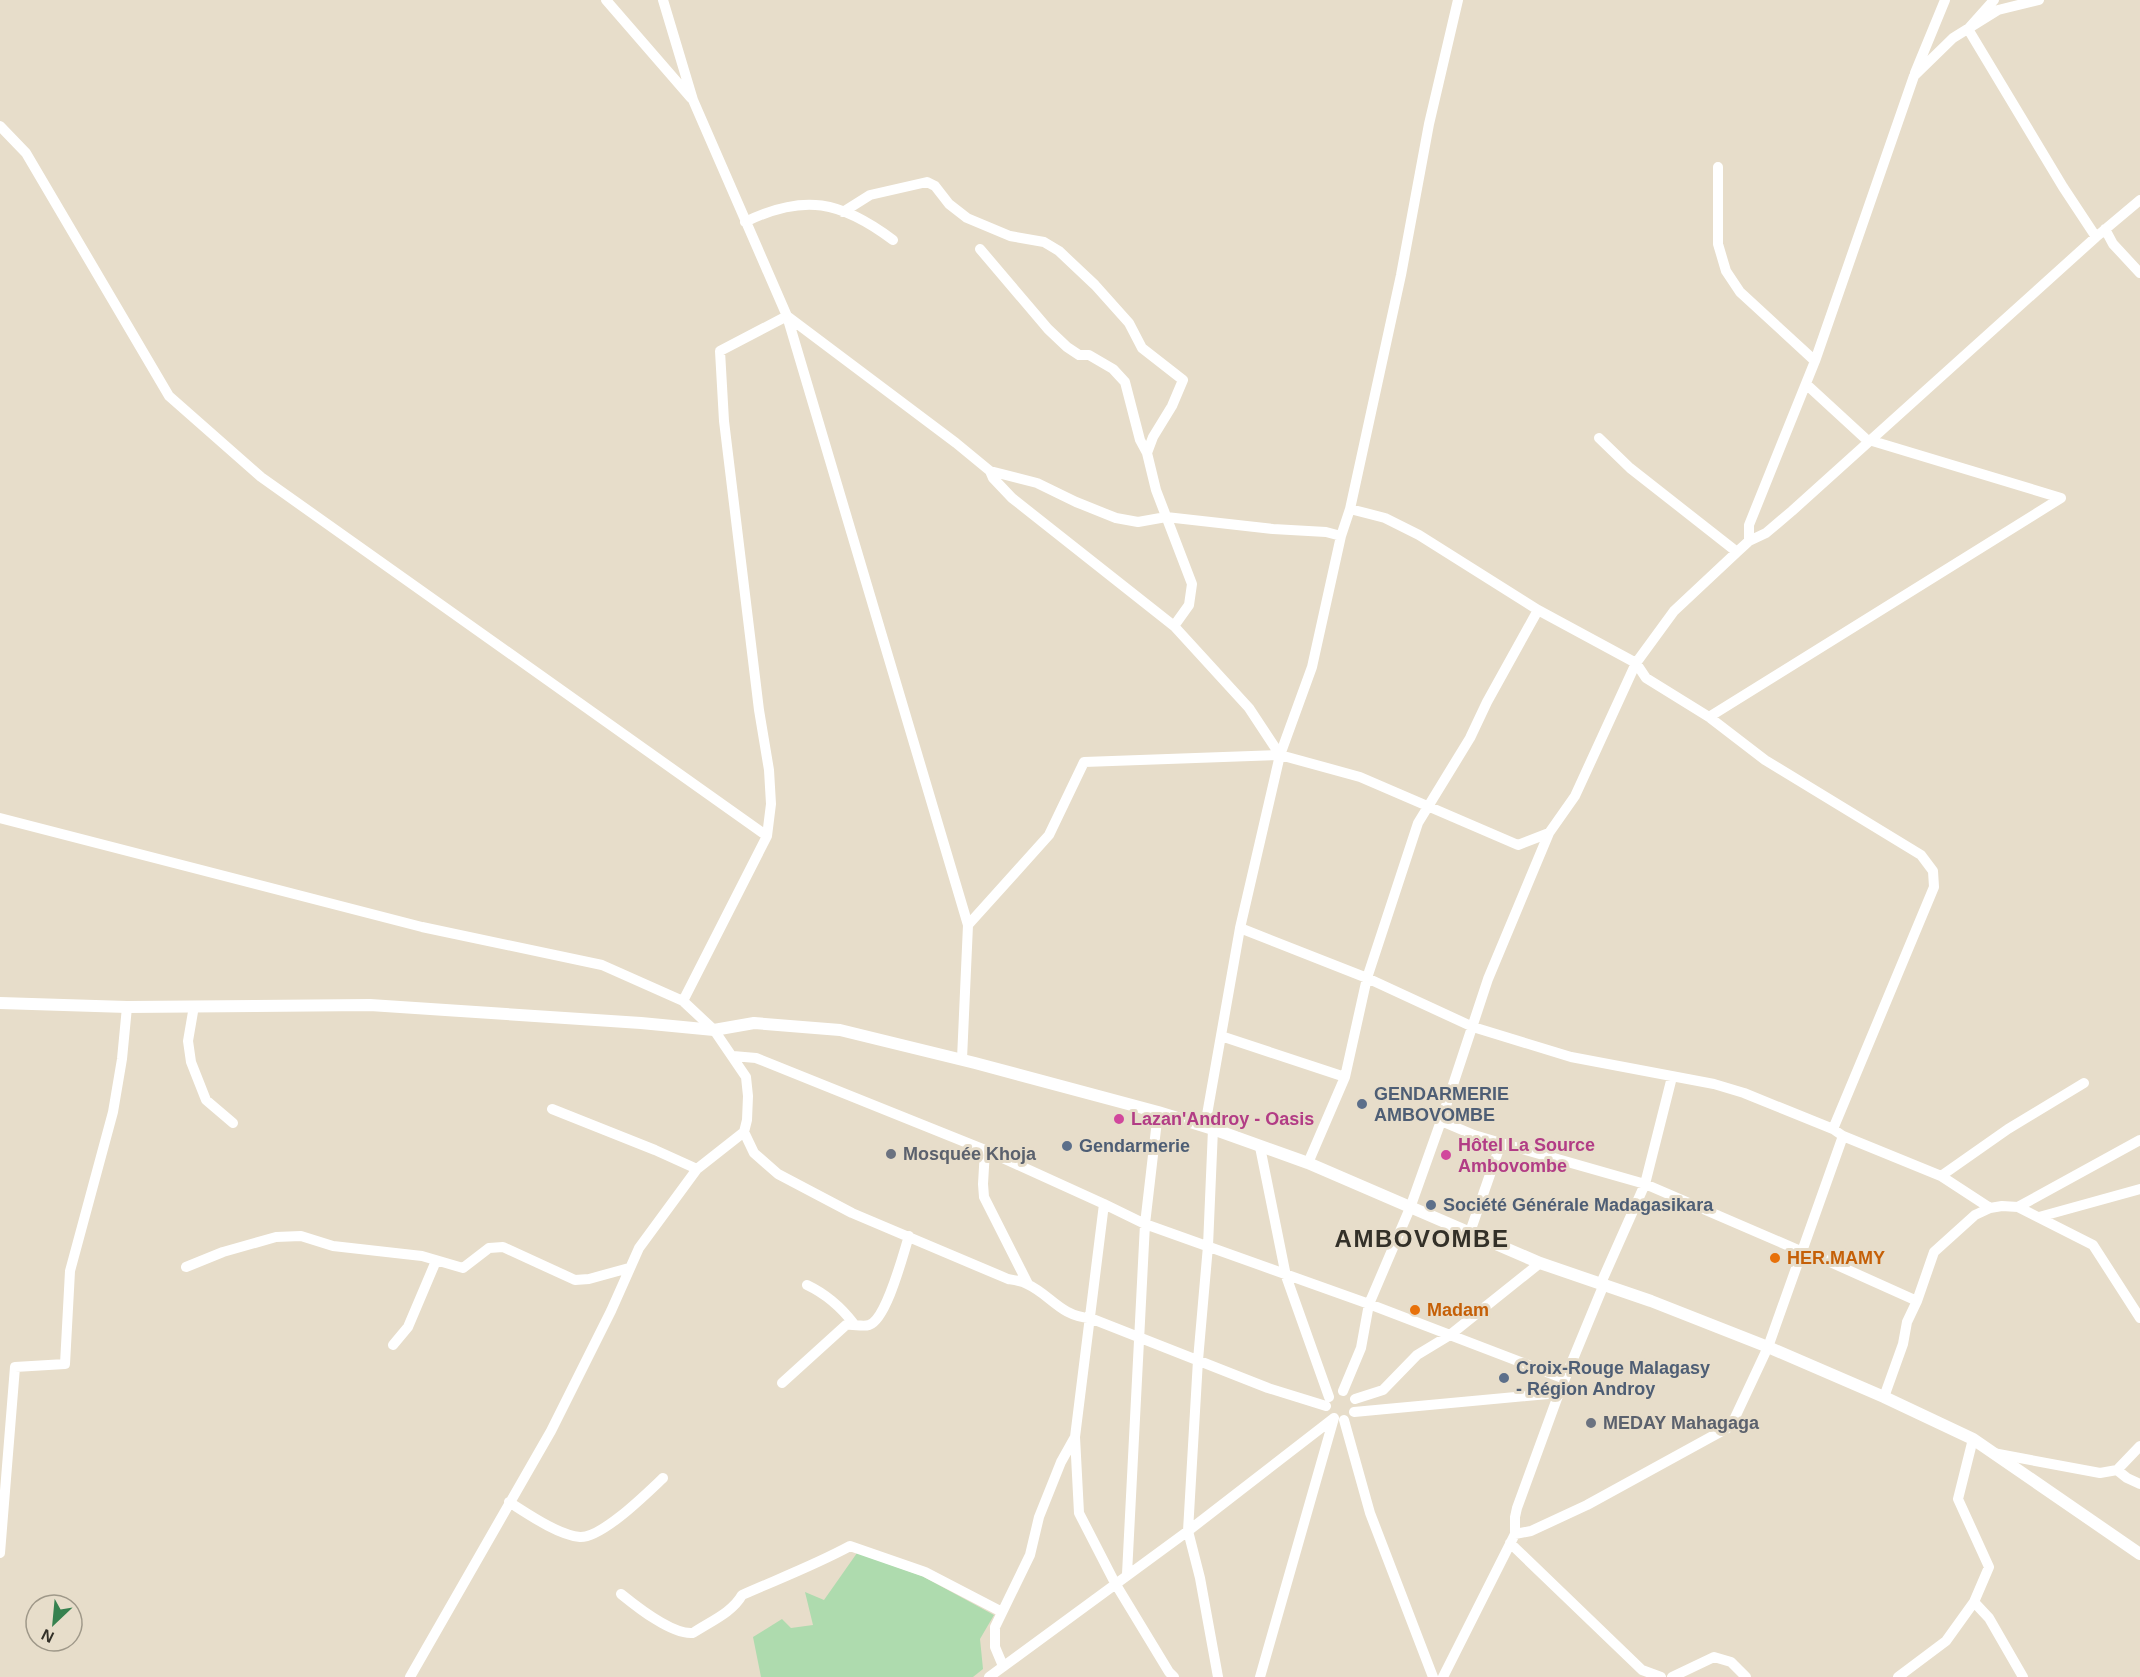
<svg xmlns="http://www.w3.org/2000/svg" width="2140" height="1677" viewBox="0 0 2140 1677" font-family="Arial,sans-serif">
<rect width="100%" height="100%" fill="#e7ddca"/>
<path fill="#aedbae" d="M 857,1553 L 922,1576 L 994,1615 L 980,1639 L 983,1669 L 973,1677 L 761,1677 L 753,1637 L 782,1619 L 791,1628 L 813,1625 L 805,1592 L 824,1600 Z"/>
<g fill="none" stroke-linecap="round" stroke-linejoin="round">
<path stroke="#fff" stroke-width="10" d="M 606,0 L 691,98
M 663,0 L 693,100 L 787,316 L 968,925 L 962,1059
M 1994,0 L 1968,29 L 2063,187 L 2096,237
M 1915,73 L 1945,0
M 0,126 L 26,153 L 169,396 L 261,477 L 767,836
M 1718,167 L 1718,244 L 1726,271 L 1740,292 L 1815,361
M 843,212 L 870,195 L 927,182 L 935,186 L 949,204 L 967,218 L 1010,236 L 1044,242 L 1059,251 L 1095,285 L 1129,323 L 1142,348 L 1183,380 L 1172,406 L 1153,437 L 1147,453 L 1156,490 L 1192,584 L 1189,605 L 1174,626
M 745,222 C 804,193 841,201 893,240
M 2105,229 L 2113,244 L 2140,273
M 980,249 L 1048,329 L 1067,347 L 1079,355 L 1089,355 L 1113,369 L 1125,382 L 1140,440 L 1147,453
M 1806,384 L 1868,441
M 1599,438 L 1630,468 L 1737,552
M 990,471 L 993,478 L 1012,498 L 1174,626 L 1249,708 L 1280,755
M 1350,509 L 1385,518 L 1419,535 L 1538,610 L 1636,663 L 1646,678 L 1709,717 L 1765,760 L 1921,855 L 1933,871 L 1934,887 L 1833,1129
M 1749,541 L 1749,525 L 1815,361 L 1914,76 L 1953,38 L 1998,10 L 2039,0
M 1709,717 L 2061,498 L 1869,440
M 0,818 L 422,927 L 602,965 L 683,1001 L 714,1030 L 746,1077 L 748,1096 L 747,1120 L 744,1132 L 697,1169 L 639,1248 L 611,1311 L 551,1431 L 410,1677
M 968,925 L 1049,835 L 1084,762 L 1280,755 L 1360,777 L 1518,845 L 1549,833
M 1240,928 L 1367,978 L 1473,1027 L 1571,1057 L 1714,1084 L 1744,1093 L 1833,1129 L 1843,1136 L 1941,1176 L 1990,1208
M 683,1001 L 767,836 L 771,804 L 769,770 L 759,710 L 724,421 L 720,351 L 787,316 L 956,443 L 990,471 L 1037,483 L 1076,502 L 1116,518 L 1138,522 L 1166,517 L 1273,529 L 1326,532 L 1341,536
M 194,1006 L 188,1041 L 191,1062 L 206,1100 L 233,1123
M 1221,1036 L 1345,1077
M 733,1056 L 756,1058 L 985,1150 L 1104,1204 L 1145,1224 L 1369,1304 L 1565,1379
M 552,1109 L 655,1150 L 697,1169
M 1441,1121 L 1474,1135 L 1501,1143 L 1645,1184 L 1803,1252 L 1819,1257 L 1917,1301
M 1205,1126 L 1240,928 L 1280,755 L 1312,667 L 1341,536 L 1350,509 L 1401,275 L 1429,124 L 1458,0
M 1213,1129 L 1208,1246 L 1198,1360 L 1188,1531 L 1200,1578 L 1218,1677
M 744,1132 L 754,1153 L 778,1174 L 852,1213 L 1008,1279 C 1014,1280 1022,1281 1027,1284 C 1051,1295 1060,1316 1090,1318 L 1268,1388 L 1326,1406
M 1260,1147 L 1286,1276 L 1329,1397
M 985,1150 L 983,1184 L 984,1197 L 1028,1284
M 1308,1163 L 1345,1077 L 1367,978 L 1418,823 L 1470,738 L 1487,702 L 1538,610
M 1941,1176 L 2008,1129 L 2084,1083
M 1104,1204 L 1075,1437 L 1079,1513 L 1115,1583 L 1169,1672 L 1174,1677
M 2018,1207 L 2140,1140
M 2039,1217 L 2140,1189
M 1470,1232 L 1501,1143
M 186,1267 L 223,1252 L 276,1237 L 301,1236 L 333,1246 L 422,1256 L 463,1268 L 489,1248 L 503,1247 L 575,1280 L 589,1279 L 629,1268
M 1601,1283 L 1645,1184 L 1672,1077
M 807,1285 C 826,1294 841,1307 854,1324
M 393,1345 L 408,1327 L 436,1261
M 782,1383 L 846,1325 C 853,1324 863,1327 869,1325 C 887,1319 903,1254 909,1236
M 1343,1391 L 1361,1348 L 1369,1304 L 1410,1208 L 1441,1121 L 1488,979 L 1549,833 L 1575,796 L 1636,663 L 1674,611 L 1737,552 L 1749,541 L 1766,533 L 1792,511 L 2096,237 L 2140,200
M 1884,1397 L 1903,1344 L 1907,1322 L 1917,1301 L 1934,1252 L 1975,1215 L 1990,1208 L 2002,1206 L 2018,1207 L 2093,1245 L 2140,1318
M 1355,1399 L 1383,1390 L 1417,1355 L 1450,1335 L 1540,1263
M 1354,1412 L 1559,1393
M 1344,1420 L 1370,1513 L 1433,1677
M 1973,1439 L 1958,1499 L 1989,1567 L 1974,1602 L 1989,1618 L 2023,1677
M 1993,1453 L 2100,1473 L 2117,1470 L 2140,1446
M 2117,1470 L 2127,1478 L 2140,1484
M 509,1502 C 528,1514 558,1535 580,1537 C 602,1538 647,1493 663,1478
M 1515,1534 L 1531,1531 L 1587,1505 L 1731,1426 L 1768,1347 L 1843,1136
M 1510,1543 L 1642,1670 L 1661,1677
M 0,1553 L 15,1367 L 65,1364 L 70,1271 L 113,1112 L 122,1059 L 127,1007
M 1127,1574 L 1145,1224 L 1158,1112
M 621,1594 C 637,1607 672,1635 693,1633 C 709,1622 732,1613 742,1595 C 778,1579 815,1565 850,1546 L 925,1572 L 1002,1612
M 1003,1666 L 995,1647 L 995,1627 L 1030,1555 L 1039,1517 L 1061,1462 L 1075,1437
M 989,1677 L 1188,1531 L 1334,1418
M 1260,1677 L 1334,1418
M 1443,1677 L 1515,1534 L 1515,1517 L 1517,1508 L 1559,1393 L 1604,1284
M 1672,1677 L 1714,1657 L 1731,1662 L 1746,1677
M 1898,1677 L 1946,1641 L 1974,1602"/>
<path stroke="#fff" stroke-width="12" d="M 0,1003 L 127,1007 L 370,1005 L 641,1023 L 714,1030 L 754,1023 L 840,1030 L 975,1063 L 1158,1112 L 1213,1129 L 1308,1163 L 1540,1263 L 1651,1301 L 1768,1347 L 1884,1397 L 1973,1439 L 2140,1554"/>
</g>
<g fill="#5c6f8a" stroke="#e7ddca" stroke-width="2">
<circle cx="1362" cy="1104" r="6"/>
<circle cx="1067" cy="1146" r="6"/>
<circle cx="1431" cy="1205" r="6"/>
<circle cx="1504" cy="1378" r="6"/>
</g>
<g fill="#d1479c" stroke="#e7ddca" stroke-width="2">
<circle cx="1119" cy="1119" r="6"/>
<circle cx="1446" cy="1155" r="6"/>
</g>
<g fill="#6b7280" stroke="#e7ddca" stroke-width="2">
<circle cx="891" cy="1154" r="6"/>
<circle cx="1591" cy="1423" r="6"/>
</g>
<g fill="#e8710a" stroke="#e7ddca" stroke-width="2">
<circle cx="1775" cy="1258" r="6"/>
<circle cx="1415" cy="1310" r="6"/>
</g>
<g text-anchor="middle" dominant-baseline="central" stroke-width="6" stroke-linejoin="round" paint-order="stroke">
<g font-size="18" font-weight="bold" fill="#4e5e75" stroke="#e7ddca" text-anchor="start">
<text x="1374" y="1094">GENDARMERIE<tspan x="1374" dy="21">AMBOVOMBE</tspan></text>
<text x="1079" y="1146">Gendarmerie</text>
<text x="1443" y="1205">Société Générale Madagasikara</text>
<text x="1516" y="1368">Croix-Rouge Malagasy<tspan x="1516" dy="21">- Région Androy</tspan></text>
</g>
<g font-size="18" font-weight="bold" fill="#b23c85" stroke="#e7ddca" text-anchor="start">
<text x="1131" y="1119">Lazan'Androy - Oasis</text>
<text x="1458" y="1145">Hôtel La Source<tspan x="1458" dy="21">Ambovombe</tspan></text>
</g>
<g font-size="18" font-weight="bold" fill="#5b616d" stroke="#e7ddca" text-anchor="start">
<text x="903" y="1154">Mosquée Khoja</text>
<text x="1603" y="1423">MEDAY Mahagaga</text>
</g>
<g font-size="18" font-weight="bold" fill="#c56008" stroke="#e7ddca" text-anchor="start">
<text x="1787" y="1258">HER.MAMY</text>
<text x="1427" y="1310">Madam</text>
</g>
<g font-size="24" font-weight="bold" letter-spacing="1.5" fill="#333028" stroke="#e7ddca">
<text x="1422" y="1238">AMBOVOMBE</text>
</g>
</g>
<g transform="translate(54 1623) rotate(206)"><circle r="28" fill="#e7ddca" stroke="#9f9889" stroke-width="1.5"/>
<path d="M0-4.5L10 22L0 15L-10 22Z" fill="#36814f"/>
<text y="-9" font-size="16" font-weight="bold" text-anchor="middle" fill="#333028">N</text>
</g>
</svg>
